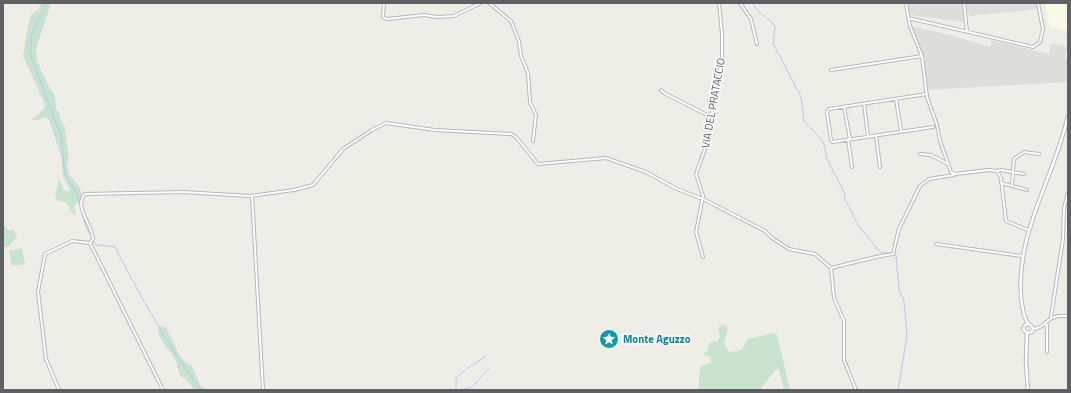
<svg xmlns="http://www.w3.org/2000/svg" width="1071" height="393" viewBox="0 0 1071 393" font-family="'Titillium Web',sans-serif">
<rect width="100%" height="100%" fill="#eeeee7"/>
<path fill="#faf9e1" d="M 1045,3 L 1068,3 L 1068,30 L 1050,28 Z"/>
<path fill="#ddddd9" d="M 907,3 L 962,3 L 964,22 L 908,15 Z
M 965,3 L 1037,3 L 1038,9 L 969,16 L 969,12 L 966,10 Z
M 911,26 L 950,35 L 986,46 L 991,46 L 991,40 L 1049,54 L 1051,44 L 1067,47 L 1065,58 L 1068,59 L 1068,82 L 928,90 L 923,57 Z"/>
<path fill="#c7e2cd" d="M 41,3 L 51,3 L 36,49 L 37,61 L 50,89 L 55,95 L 56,109 C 61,114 59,120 64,125 L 69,158 L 67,166 L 69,174 L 79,187 L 82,194 L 80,201 L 74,206 L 76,213 L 73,215 L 67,203 L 57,200 L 55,196 L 59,179 L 64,190 L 69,192 L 70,190 L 63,176 L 61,156 L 49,120 L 46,117 L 38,120 L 31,120 L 44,109 L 45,104 L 23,56 L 29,21 L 31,15 L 39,9 Z
M 3,224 L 8,230 L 14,230 L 17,237 L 8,247 L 3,247 Z
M 22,248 L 25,264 L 12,266 L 9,251 Z
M 723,324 L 728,328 L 724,343 L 729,352 L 742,350 L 748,339 L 772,333 L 777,335 L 790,390 L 784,390 L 779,370 L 776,369 L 760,390 L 698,390 L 700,367 L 711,362 L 709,356 L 704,355 L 704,353 L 708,350 L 709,343 L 718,341 L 720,336 L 718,328 Z
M 159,326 L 166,327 L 179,354 L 185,362 L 191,365 L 201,386 L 207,390 L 194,390 L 186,379 L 180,376 C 178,371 178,366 176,361 C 171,349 156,341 159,326 Z"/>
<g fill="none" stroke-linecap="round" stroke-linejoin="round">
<path stroke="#b1c9f4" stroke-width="1" d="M 47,3 L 31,36 L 31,56 L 61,136 L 65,175 L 77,194 L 86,227 L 92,238
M 752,3 L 759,12 L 772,22 L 775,27 L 773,43 L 801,97 L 804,121 L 821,139 L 825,147 L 826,157 L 844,192 L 845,199 L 858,225 L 881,253 L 891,253
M 93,241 L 96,245 L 115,247 C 140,296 168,346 201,390
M 894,254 L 896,256 L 899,289 L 904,301 L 907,336 L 898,390
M 456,390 L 456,378 C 466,368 473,365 485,357
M 461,390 L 472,387 L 489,368"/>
<g stroke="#b7b7bc" stroke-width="4">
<path id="minor" d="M 384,3 L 383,17 L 387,19 L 424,15 L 437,17 L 454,16 L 481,3
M 489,3 L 511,21 L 519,41 L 521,56 L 528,73 L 530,102 L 536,115 L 533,141
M 740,3 L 751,19 L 757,44
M 906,3 L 910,26 L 922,56 L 927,97 L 937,125 L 940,141 L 951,172 L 955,174 L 989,170 L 997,171 L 1001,178 L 1006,221 L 1028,230
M 964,3 L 967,32
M 908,18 L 1033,47 L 1040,42 L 1043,29 L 1038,3
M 831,70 L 922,56
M 661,90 L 664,93 L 711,117
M 927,94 L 829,109 L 827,112 L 831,140 L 833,142 L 933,127
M 896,99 L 901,131
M 864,104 L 868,136
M 844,107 L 850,139
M 876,135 L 880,167
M 848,139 L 852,167
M 920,154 L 931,155 L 948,164
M 997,171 L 1001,170 L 1024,174
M 1001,183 L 1027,190
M 1012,185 L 1014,159 L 1024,152 L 1039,154
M 252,196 L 263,390
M 90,243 L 163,390
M 936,244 L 1022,256
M 703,257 L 696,232 L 703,196 L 696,174 L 705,149 L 722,58 L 722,34 L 719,3
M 831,268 L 876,257 L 893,254 L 899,229 L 920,186 L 929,179 L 954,175
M 831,268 L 834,298 L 844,321 L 844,360 L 856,390
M 1051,317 L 1063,239 L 1064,208 L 1068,193
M 1044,324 L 1047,325 L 1047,352
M 1033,329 C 1048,328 1044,314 1068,316
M 59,390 L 46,359 L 38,292 L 45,254 L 72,241 L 90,243 L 93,239 C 93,226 73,206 85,194 L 183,192 L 250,196 L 294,190 L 313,185 L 343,149 L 372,130 L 386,123 L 435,130 L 511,134 L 516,137 L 538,164 L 606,158 L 646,172 L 677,189 L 703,199 L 765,231 L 772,238 L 789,249 L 815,254 L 831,268"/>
</g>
<g stroke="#b7b7bc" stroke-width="4.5">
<path id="tertiary" d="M 1027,333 L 1032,332 L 1033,328 C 1032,326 1030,325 1029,324 C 1023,319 1022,304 1021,297 C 1016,232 1054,178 1068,116
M 1028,390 L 1026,363 L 1027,333 L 1023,329 L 1025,325 L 1028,324"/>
</g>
<use href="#minor" stroke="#fff" stroke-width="2"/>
<use href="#tertiary" stroke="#fff" stroke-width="2.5"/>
</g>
<defs>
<g id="sight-disc" transform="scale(1)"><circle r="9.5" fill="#0f9aa8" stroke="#fff"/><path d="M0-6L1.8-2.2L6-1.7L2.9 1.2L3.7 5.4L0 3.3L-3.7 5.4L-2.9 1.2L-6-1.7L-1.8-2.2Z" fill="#fff"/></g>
</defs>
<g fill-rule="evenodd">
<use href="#sight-disc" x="609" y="339"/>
</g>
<g text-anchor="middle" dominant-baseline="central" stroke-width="3" stroke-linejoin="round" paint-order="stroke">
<g font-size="11" fill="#5e6065" stroke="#fff">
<text transform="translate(713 103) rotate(-80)">VIA DEL PRATACCIO</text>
</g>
<g font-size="11" font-weight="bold" fill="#0d838f" stroke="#fff" text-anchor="start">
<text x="623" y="339">Monte Aguzzo</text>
</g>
</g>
<rect width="1071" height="393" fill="none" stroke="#5e6065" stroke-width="8"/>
</svg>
